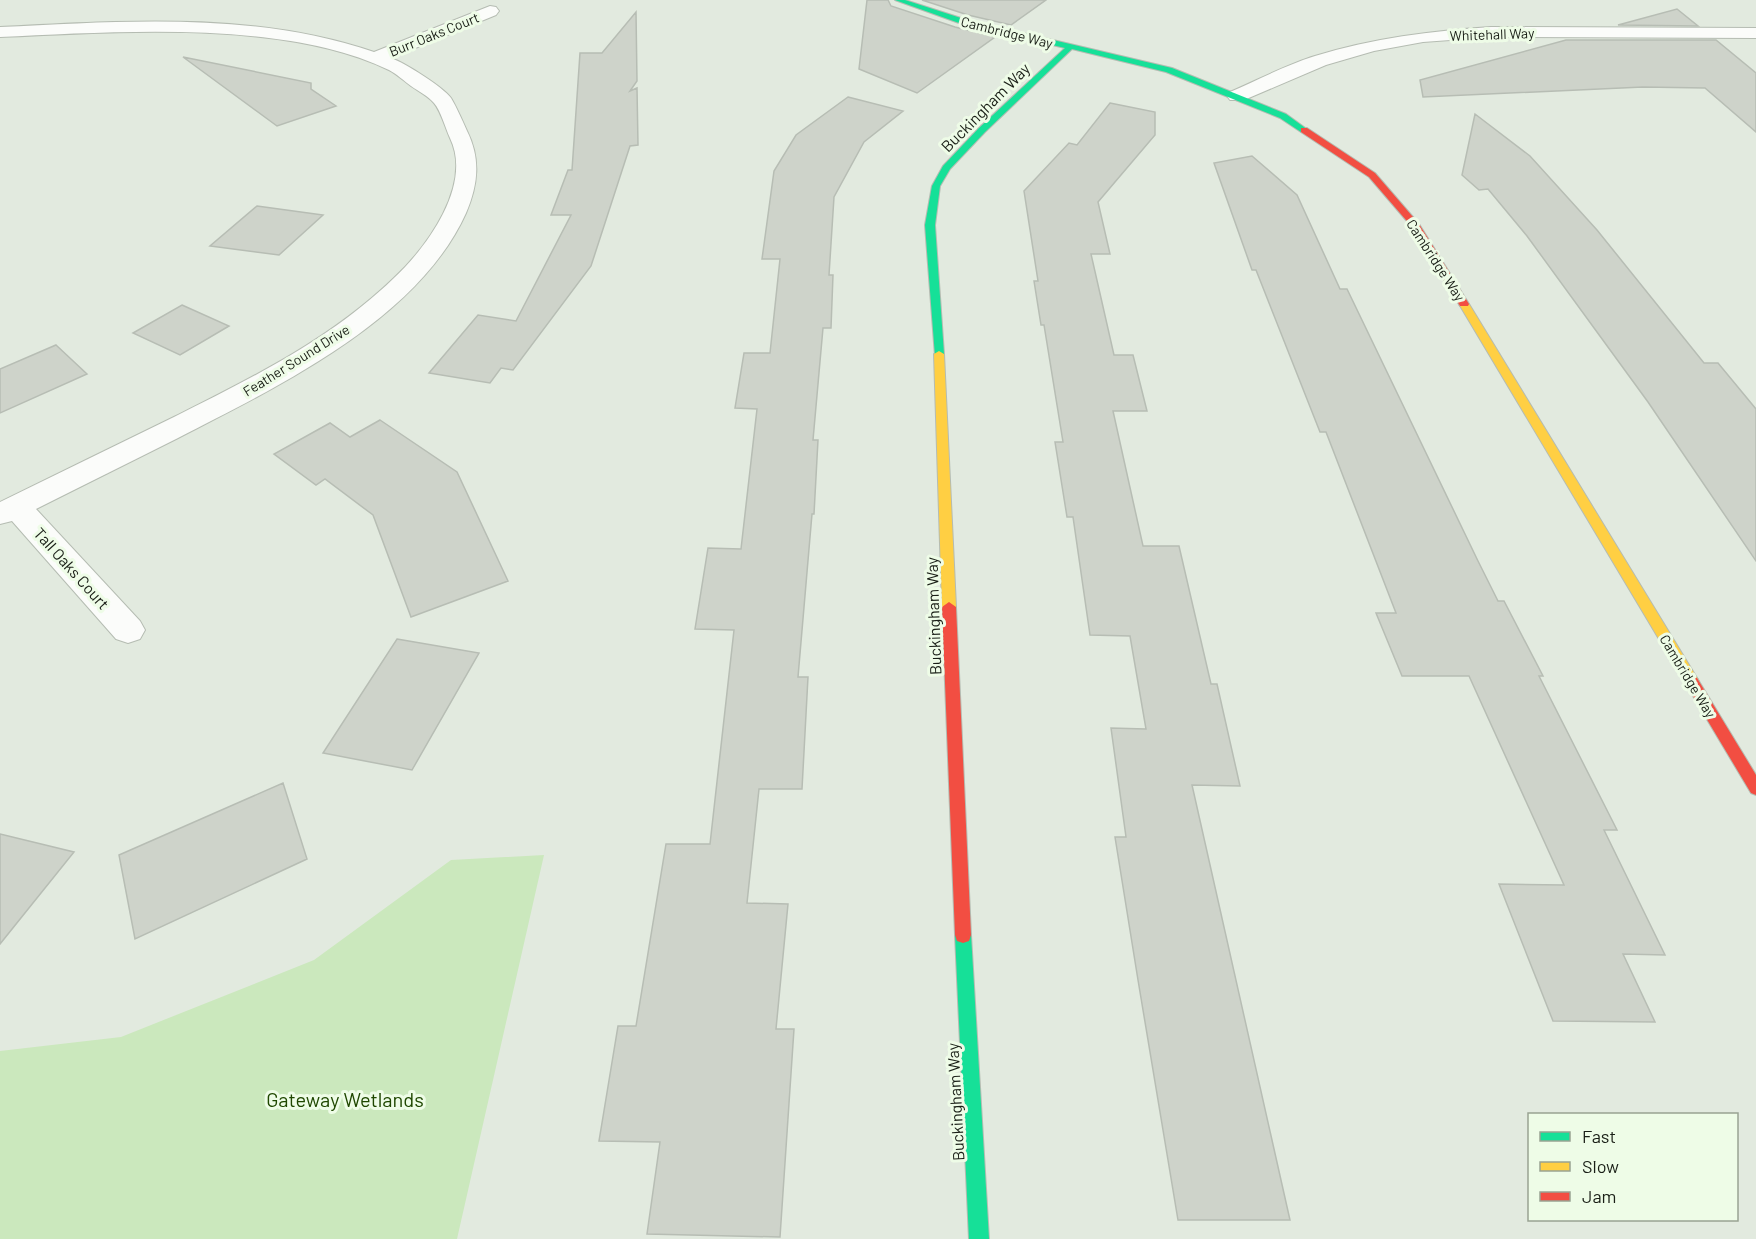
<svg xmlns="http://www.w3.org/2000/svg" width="1756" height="1239" viewBox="0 0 1756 1239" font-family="Barlow,sans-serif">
<rect width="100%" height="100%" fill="#e2eadf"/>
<path fill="#cbe8bd" d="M 544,855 L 457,1239 L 0,1239 L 0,1051 L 121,1037 L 314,960 L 451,860 Z"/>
<path fill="#ced3ca" stroke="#b7bdb4" stroke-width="1.5" d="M 867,0 L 888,0 L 891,6 L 955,27 L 995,37 L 917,93 L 859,69 Z
M 922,0 L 1046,0 L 1011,25 L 968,15 Z
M 1677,9 L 1698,26 L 1618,25 Z
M 636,12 L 637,81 L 630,91 L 637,88 L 638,145 L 630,146 L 591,266 L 513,370 L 501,368 L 490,383 L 429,373 L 478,315 L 516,321 L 571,215 L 551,215 L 568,170 L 572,170 L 580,53 L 602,53 Z
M 1566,40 L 1716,40 L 1756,73 L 1756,132 L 1705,88 L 1643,87 L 1423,97 L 1420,80 Z
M 183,57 L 311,83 L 311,89 L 336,106 L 277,126 Z
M 848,97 L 903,111 L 864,142 L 834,197 L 829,275 L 833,275 L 831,328 L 823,328 L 813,440 L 818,440 L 814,514 L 812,514 L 798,677 L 808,677 L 802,789 L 759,789 L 747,903 L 788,904 L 776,1029 L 794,1029 L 780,1237 L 647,1234 L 660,1142 L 599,1141 L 618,1026 L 636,1026 L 666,844 L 710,844 L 734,630 L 695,629 L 708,548 L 741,549 L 757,409 L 735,408 L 744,353 L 770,353 L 780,259 L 762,259 L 774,171 L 796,135 Z
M 1110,103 L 1155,112 L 1155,135 L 1098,202 L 1110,254 L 1091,254 L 1114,355 L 1133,355 L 1147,411 L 1113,411 L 1143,546 L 1179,546 L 1211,684 L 1217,684 L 1240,786 L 1192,785 L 1290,1220 L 1178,1220 L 1138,980 L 1115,837 L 1126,837 L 1111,728 L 1146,729 L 1130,636 L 1090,635 L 1073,517 L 1067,517 L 1055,442 L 1063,442 L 1044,325 L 1041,325 L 1034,281 L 1038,281 L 1024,191 L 1069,143 L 1077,145 Z
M 1475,114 L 1530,156 L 1597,230 L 1704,363 L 1718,363 L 1756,409 L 1756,561 L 1648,402 L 1527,236 L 1488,189 L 1479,190 L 1462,175 Z
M 1252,156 L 1297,195 L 1340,289 L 1347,289 L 1478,561 L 1498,601 L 1504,601 L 1543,676 L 1539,676 L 1617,830 L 1604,830 L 1665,955 L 1623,954 L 1655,1022 L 1553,1021 L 1499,884 L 1564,885 L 1469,676 L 1402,676 L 1376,613 L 1396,613 L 1326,432 L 1320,432 L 1256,270 L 1252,270 L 1214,163 Z
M 257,206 L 323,215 L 279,255 L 210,246 Z
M 182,305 L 229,326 L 180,355 L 133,333 Z
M 56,345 L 87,374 L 0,413 L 0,369 Z
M 380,420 L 457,472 L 508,581 L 411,617 L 373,515 L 325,479 L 316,485 L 274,454 L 330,423 L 350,437 Z
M 397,639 L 479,653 L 412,770 L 323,753 Z
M 283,783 L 307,859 L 135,939 L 119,855 Z
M 0,834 L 74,852 L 0,944 Z"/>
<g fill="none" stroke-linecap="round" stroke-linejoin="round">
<g stroke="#b5bcb2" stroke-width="2">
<path id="street" d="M 490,6 L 496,7 L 499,11 L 496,15 L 391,58 C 405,63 443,87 451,98 C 457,108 462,120 467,131 C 481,159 478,185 466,213 C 418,320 277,387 178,438 C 131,462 83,485 36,509 L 140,621 L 145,630 L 140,639 L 128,643 L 116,639 L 12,521 L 0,524 L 0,502 C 58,474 116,445 174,417 C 252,378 331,339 394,278 C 427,247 473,185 450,138 C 445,127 441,111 434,103 C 428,96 418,91 411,86 C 404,81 397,74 389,70 C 284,19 115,32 0,37 L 0,27 C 124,21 255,11 374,52 Z
M 1491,27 L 1756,28 L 1756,38 L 1491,37 L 1423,42 L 1374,51 L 1326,65 L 1244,100 L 1230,100 L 1227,96 L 1230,92 C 1258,80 1286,65 1315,56 C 1373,38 1431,31 1491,27 Z"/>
</g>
<g stroke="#b5bcb2" stroke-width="2">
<path id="fast" d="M 895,0 L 905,0 L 964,19 L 1172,68 L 1286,114 L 1308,130 L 1301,132 L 1280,118 L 1166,72 L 1072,49 L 985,132 L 950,169 L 940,186 L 935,225 L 944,354 L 939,357 L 935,356 L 925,225 L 932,186 L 943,166 L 979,128 L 1065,48 L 959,23 Z
M 963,927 L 969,929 L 971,935 L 989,1239 L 969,1239 L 955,935 L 957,929 Z"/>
</g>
<g stroke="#b5bcb2" stroke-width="2">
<path id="slow" d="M 1464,301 L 1469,304 L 1697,678 L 1699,682 L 1697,686 L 1687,686 L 1459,304 Z
M 939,351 L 944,354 L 956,607 L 949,612 L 942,607 L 934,354 Z"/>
</g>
<g stroke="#b5bcb2" stroke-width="2">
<path id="jam" d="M 1301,128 L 1307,128 L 1375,173 L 1419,224 L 1469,304 L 1468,306 L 1460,306 L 1412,227 L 1369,177 L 1301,132 Z
M 949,602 L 956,607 L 971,935 L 969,941 L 963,943 L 957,941 L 955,935 L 942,607 Z
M 1692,676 L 1697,678 L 1756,775 L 1756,795 L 1751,793 L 1687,686 L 1685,682 L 1687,678 Z"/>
</g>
<use href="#street" fill="#fbfcfa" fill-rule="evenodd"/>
<use href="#fast" fill="#16e098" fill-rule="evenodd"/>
<use href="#slow" fill="#ffcf43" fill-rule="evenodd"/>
<use href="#jam" fill="#f24e42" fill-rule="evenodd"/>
</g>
<g text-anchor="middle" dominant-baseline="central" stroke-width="6" stroke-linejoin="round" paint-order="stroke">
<g font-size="14" fill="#191e16" stroke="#eefce7">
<text transform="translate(1007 32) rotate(14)">Cambridge Way</text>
<text transform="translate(434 34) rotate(-22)">Burr Oaks Court</text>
<text transform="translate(1492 34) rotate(-2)">Whitehall Way</text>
<text transform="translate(1436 260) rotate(57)">Cambridge Way</text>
<text transform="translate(296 360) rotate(-32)">Feather Sound Drive</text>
<text transform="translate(1688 676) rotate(59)">Cambridge Way</text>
</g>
<g font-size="16" fill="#191e16" stroke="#eefce7">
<text transform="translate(985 107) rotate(-45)">Buckingham Way</text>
<text transform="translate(72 568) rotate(48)">Tall Oaks Court</text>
<text transform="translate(933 616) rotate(-92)">Buckingham Way</text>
<text transform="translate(955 1102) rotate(-93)">Buckingham Way</text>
</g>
<g font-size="20" fill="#1f4700" stroke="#eefce7">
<text x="345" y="1099">Gateway Wetlands</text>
</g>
</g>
<rect x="1528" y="1113" width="210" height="108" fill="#eefce7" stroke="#99a393" stroke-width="1.5"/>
<rect x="1540" y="1132" width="30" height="9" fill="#16e098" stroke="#99a393" stroke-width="1.5"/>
<text x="1582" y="1143" font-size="18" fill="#191e16">Fast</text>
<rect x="1540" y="1162" width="30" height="9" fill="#ffcf43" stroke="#99a393" stroke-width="1.5"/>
<text x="1582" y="1173" font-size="18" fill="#191e16">Slow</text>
<rect x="1540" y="1192" width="30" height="9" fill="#f24e42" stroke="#99a393" stroke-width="1.5"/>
<text x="1582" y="1203" font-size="18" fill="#191e16">Jam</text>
</svg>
